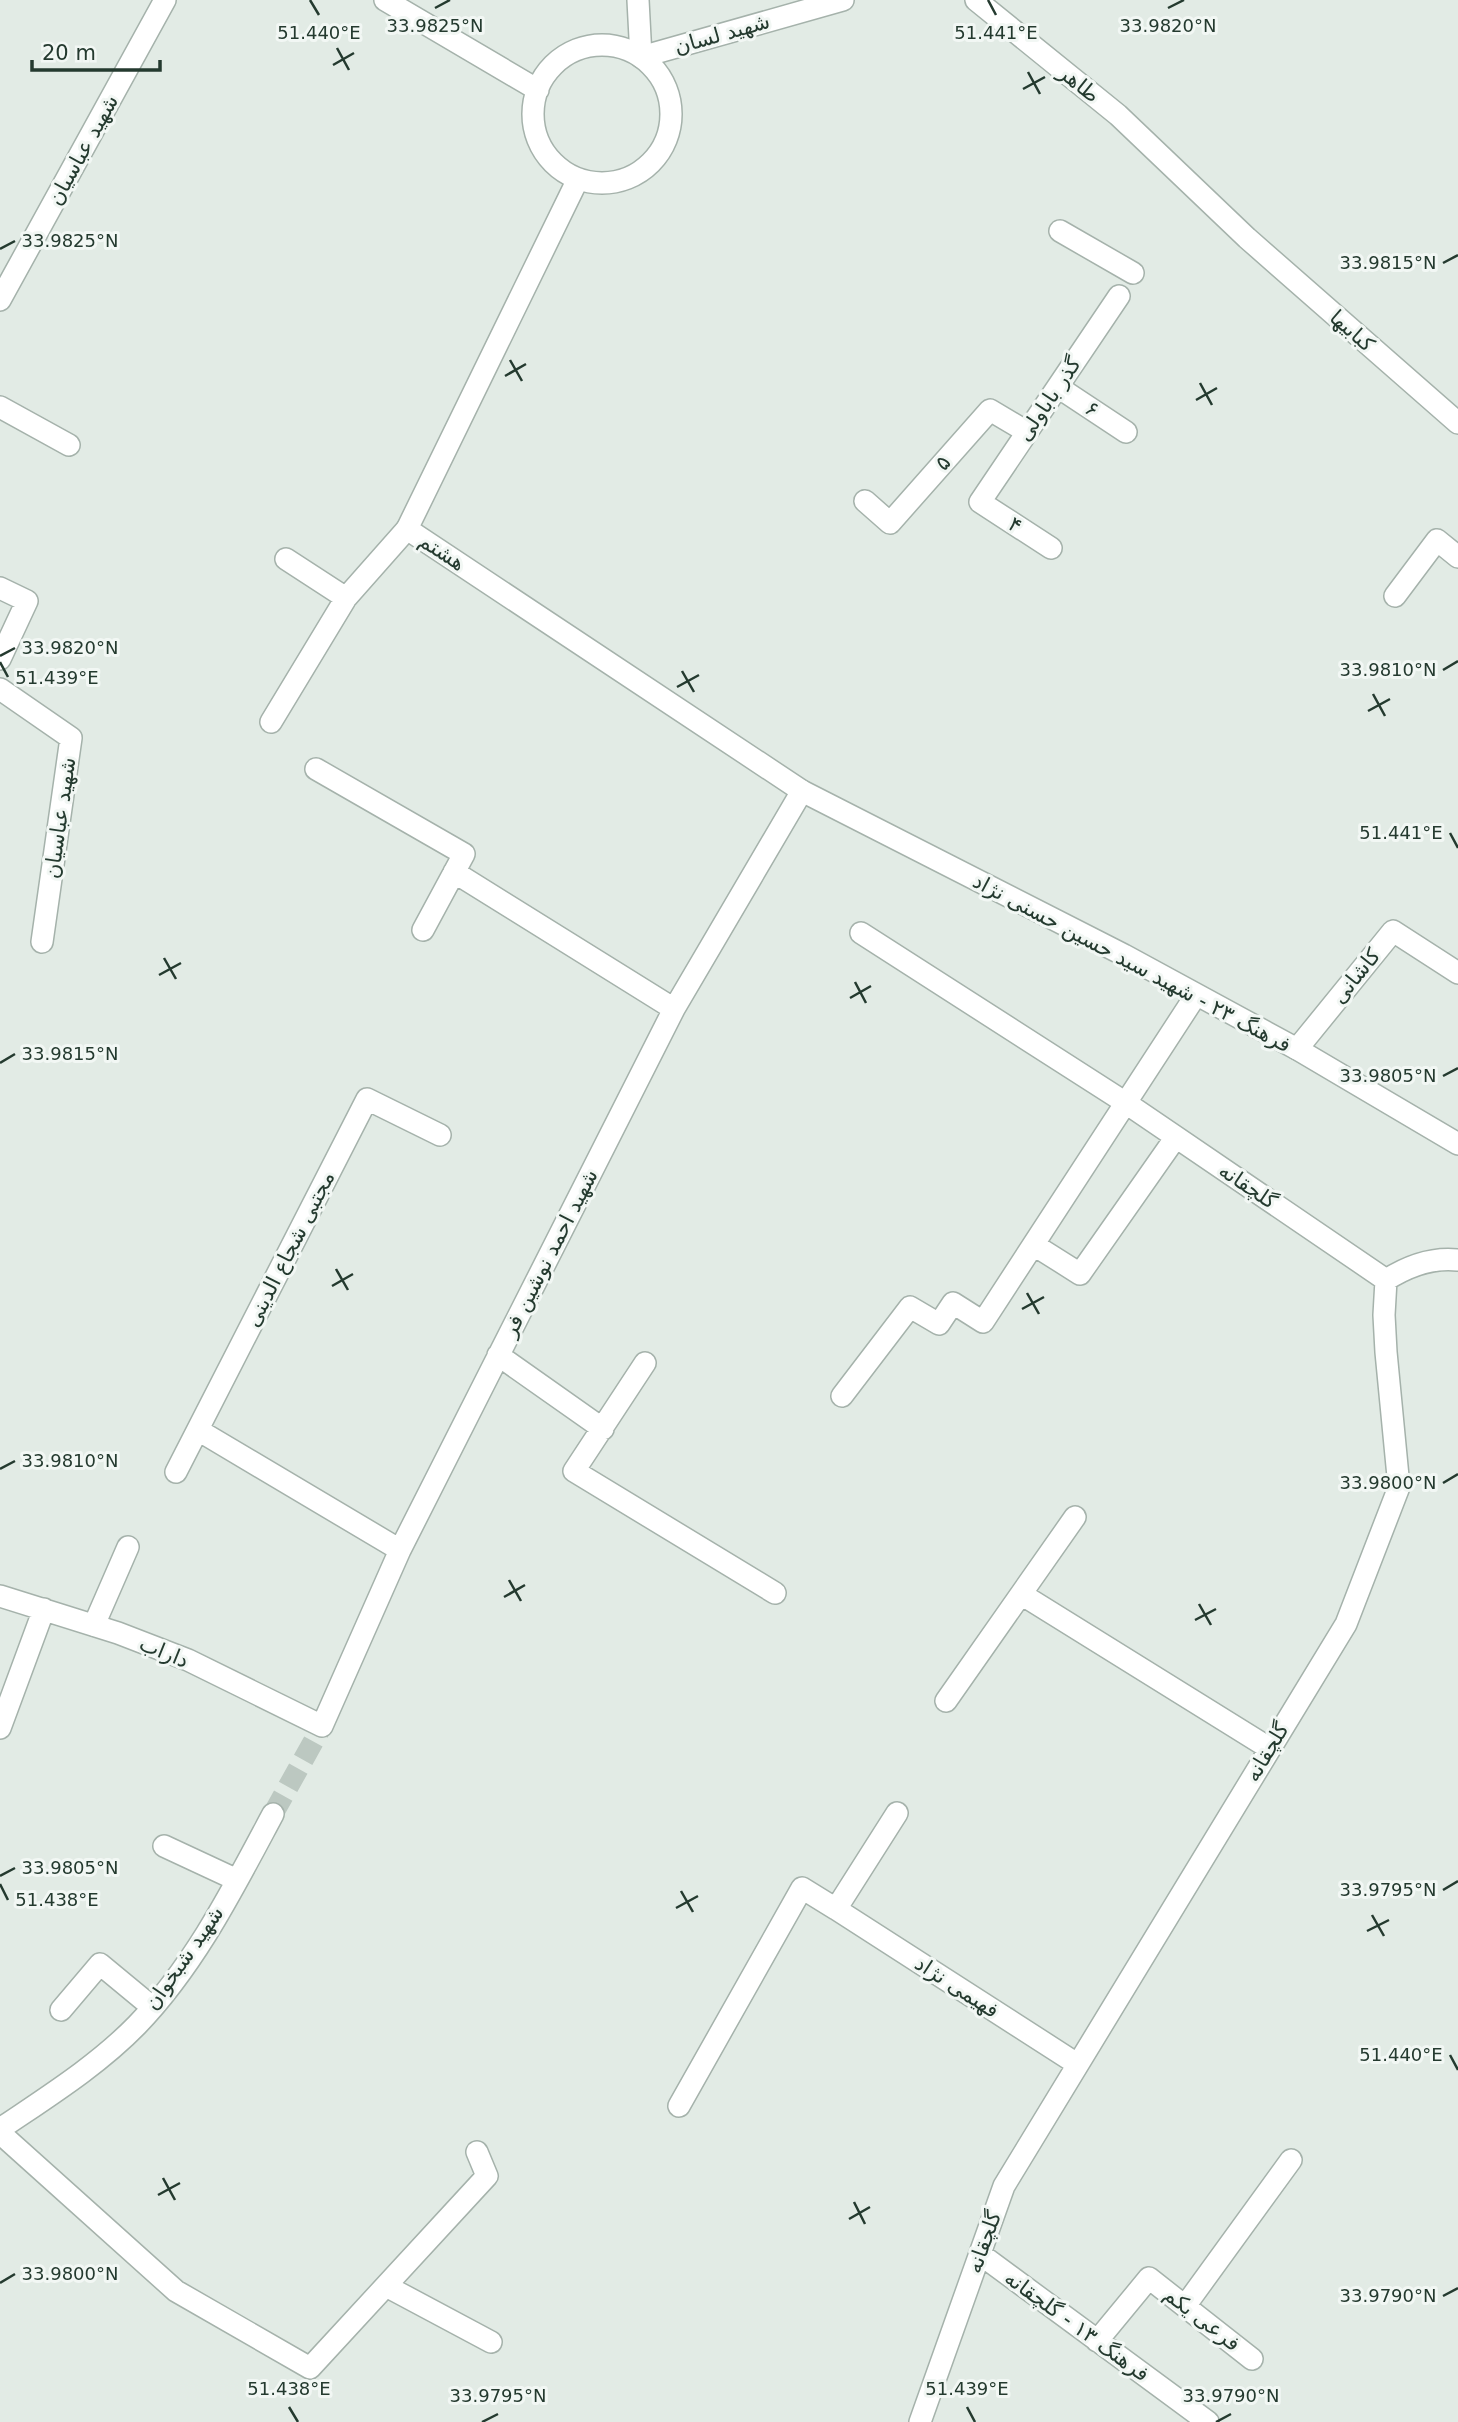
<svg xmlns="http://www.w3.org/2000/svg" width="1458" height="2422" viewBox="0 0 1458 2422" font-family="'DejaVu Sans',Cairo,sans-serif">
<rect width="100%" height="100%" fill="#e2ebe5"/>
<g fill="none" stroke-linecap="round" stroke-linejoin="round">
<path stroke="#bcc8c1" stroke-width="21" stroke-dasharray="21 10" stroke-linecap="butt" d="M 273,1814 L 322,1726"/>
<g stroke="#a5b2ab" stroke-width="24">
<path id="service" d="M 976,0 L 1118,115 L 1247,238 L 1458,423
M 1060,231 L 1133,273
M 1058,387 L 1126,432
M 865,501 L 890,523 L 990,410 L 1027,432
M 1051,548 L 980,502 L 1119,296
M 1395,596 L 1437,540 L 1458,557
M 861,933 L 1126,1103
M 94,1625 L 128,1547"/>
</g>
<g stroke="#a5b2ab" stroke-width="24">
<path id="minor" d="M 638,0 L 641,57
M 0,300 L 165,0
M 0,407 L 69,445
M 286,559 L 346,598
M 0,588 L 27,601 L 0,659
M 0,689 L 71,738 L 42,942
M 271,722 L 346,598 L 407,529
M 316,769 L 464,854 L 423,930
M 454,872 L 674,1009
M 1297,1049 L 1393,931 L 1458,973
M 1176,1137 L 1386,1280
M 1034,1245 L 1080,1274 L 1176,1137 L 1126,1103
M 1386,1280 C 1408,1266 1432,1257 1458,1260
M 498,1355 L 603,1429
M 645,1363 L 574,1471 L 775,1593
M 842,1396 L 910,1307 L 939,1324 L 953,1303 L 983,1322 L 1196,995
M 198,1430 L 400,1550
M 176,1472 L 367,1099 L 440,1135
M 1021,1594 L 1269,1748
M 0,1596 L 118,1633 L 188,1660 L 322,1726 L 400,1550 L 674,1009 L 802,791
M 946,1701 L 1075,1517
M 0,1728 L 44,1609
M 164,1846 L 237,1880
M 836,1909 L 1077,2064
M 61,2010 L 100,1964 L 152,2007
M 679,2106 L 802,1888 L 836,1909 L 897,1813
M 0,2129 C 47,2097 97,2066 137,2025 C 195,1965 234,1887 273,1814
M 0,2133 L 176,2291 L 310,2368 L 487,2176 L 477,2152
M 980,2254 L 1208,2422
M 386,2286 L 491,2342
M 1185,2306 L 1291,2160
M 1097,2341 L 1149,2278 L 1252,2359
M 920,2422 L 1004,2186 L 1346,1624 L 1399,1487 L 1386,1352 L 1384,1315 L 1386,1280"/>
</g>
<g stroke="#a5b2ab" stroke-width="24">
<path id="tertiary" d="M 385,0 L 538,90
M533 114a69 69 0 1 1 138 0a69 69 0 1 1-138 0Z
M 641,57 L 843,0
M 578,179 L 407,529 L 802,791 L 1124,955 L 1297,1049 L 1458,1144"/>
</g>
<use href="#service" stroke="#fff" stroke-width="21"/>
<use href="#minor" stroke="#fff" stroke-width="21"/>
<use href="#tertiary" stroke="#fff" stroke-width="21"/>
</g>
<path fill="none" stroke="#243a2f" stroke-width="2.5" d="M 310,0 L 319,15M 988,0 L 996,15M 435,8 L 450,0M 1168,8 L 1184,0M 337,48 L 349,70M 333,65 L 354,53M 1028,72 L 1040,94M 1023,89 L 1045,77M 0,249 L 15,241M 1443,263 L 1458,255M 510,360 L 522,381M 505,376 L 526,364M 1200,383 L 1212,405M 1196,400 L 1217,388M 0,656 L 15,648M 0,662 L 8,677M 1443,670 L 1458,661M 682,671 L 694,692M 677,687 L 699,675M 1373,694 L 1385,716M 1368,711 L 1390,699M 1450,833 L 1458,848M 164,958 L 176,979M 159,975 L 181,963M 855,982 L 866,1003M 850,998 L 871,986M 0,1063 L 15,1054M 1443,1076 L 1458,1068M 336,1269 L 348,1290M 332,1286 L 353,1274M 1027,1293 L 1039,1314M 1022,1309 L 1044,1297M 0,1469 L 15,1461M 1443,1483 L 1458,1474M 509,1580 L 521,1601M 504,1597 L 525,1585M 1199,1604 L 1211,1625M 1195,1620 L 1216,1609M 0,1876 L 15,1868M 0,1884 L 8,1900M 1443,1890 L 1458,1881M 681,1891 L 693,1912M 676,1908 L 698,1896M 1372,1915 L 1384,1936M 1367,1931 L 1389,1920M 1450,2055 L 1458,2070M 163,2178 L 175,2200M 158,2195 L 180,2183M 854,2202 L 865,2224M 849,2219 L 870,2207M 0,2283 L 15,2274M 1443,2296 L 1458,2288M 289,2407 L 298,2422M 967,2407 L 975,2422M 482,2422 L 498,2414M 1216,2422 L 1231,2414"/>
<g text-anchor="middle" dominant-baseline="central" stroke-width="6" stroke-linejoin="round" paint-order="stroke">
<g font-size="21" fill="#243a2f" stroke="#f2f7f4">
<text transform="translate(722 34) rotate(-16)">شهید لسان</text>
<text transform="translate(1079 84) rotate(39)">طاهر</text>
<text transform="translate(83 150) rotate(-61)">شهید عباسیان</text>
<text transform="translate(1352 331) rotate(41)">کبابیها</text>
<text transform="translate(1049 399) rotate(-56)">گذر باباولی</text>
<text transform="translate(1092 409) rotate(33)">۶</text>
<text transform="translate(943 463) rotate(-49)">۵</text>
<text transform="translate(1015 525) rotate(33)">۴</text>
<text transform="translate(442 552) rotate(33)">هشتم</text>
<text transform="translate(60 818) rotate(-82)">شهید عباسیان</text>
<text transform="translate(1132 963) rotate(28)">فرهنگ ۲۳ - شهید سید حسین حسنی نژاد</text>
<text transform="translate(1356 976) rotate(-51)">کاشانی</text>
<text transform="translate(1248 1186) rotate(34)">گلچقانه</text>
<text transform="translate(290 1249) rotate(-63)">مجتبی شجاع الدینی</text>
<text transform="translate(550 1253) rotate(-63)">شهید احمد نوشین فر</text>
<text transform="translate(164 1652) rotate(22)">داراب</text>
<text transform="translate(1267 1752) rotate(-59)">گلچقانه</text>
<text transform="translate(184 1958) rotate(-55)">شهید شبخوان</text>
<text transform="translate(957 1987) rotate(33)">فهیمی نژاد</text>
<text transform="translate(984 2242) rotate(-70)">گلچقانه</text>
<text transform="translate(1202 2319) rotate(38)">فرعی یکم</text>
<text transform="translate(1077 2326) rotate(36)">فرهنگ ۱۳ - گلچقانه</text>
</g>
</g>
<g font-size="18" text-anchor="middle" fill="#243a2f" stroke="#f2f7f4" stroke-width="6" stroke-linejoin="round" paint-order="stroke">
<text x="435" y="32">33.9825°N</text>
<text x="1168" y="32">33.9820°N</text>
<text x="319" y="39">51.440°E</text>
<text x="996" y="39">51.441°E</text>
<text x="70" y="247">33.9825°N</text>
<text x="1388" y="269">33.9815°N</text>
<text x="70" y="654">33.9820°N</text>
<text x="1388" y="676">33.9810°N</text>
<text x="57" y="684">51.439°E</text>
<text x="1401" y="839">51.441°E</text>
<text x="70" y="1060">33.9815°N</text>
<text x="1388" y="1082">33.9805°N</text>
<text x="70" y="1467">33.9810°N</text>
<text x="1388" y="1489">33.9800°N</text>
<text x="70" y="1874">33.9805°N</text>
<text x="1388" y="1896">33.9795°N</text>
<text x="57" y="1906">51.438°E</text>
<text x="1401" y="2061">51.440°E</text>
<text x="70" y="2280">33.9800°N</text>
<text x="1388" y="2302">33.9790°N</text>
<text x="289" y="2395">51.438°E</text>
<text x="967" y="2395">51.439°E</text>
<text x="498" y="2402">33.9795°N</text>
<text x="1231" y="2402">33.9790°N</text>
</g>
<path d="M32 60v10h128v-10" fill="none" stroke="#243a2f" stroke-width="3.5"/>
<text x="42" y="60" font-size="21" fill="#243a2f" stroke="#f2f7f4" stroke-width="5" paint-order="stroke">20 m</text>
</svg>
